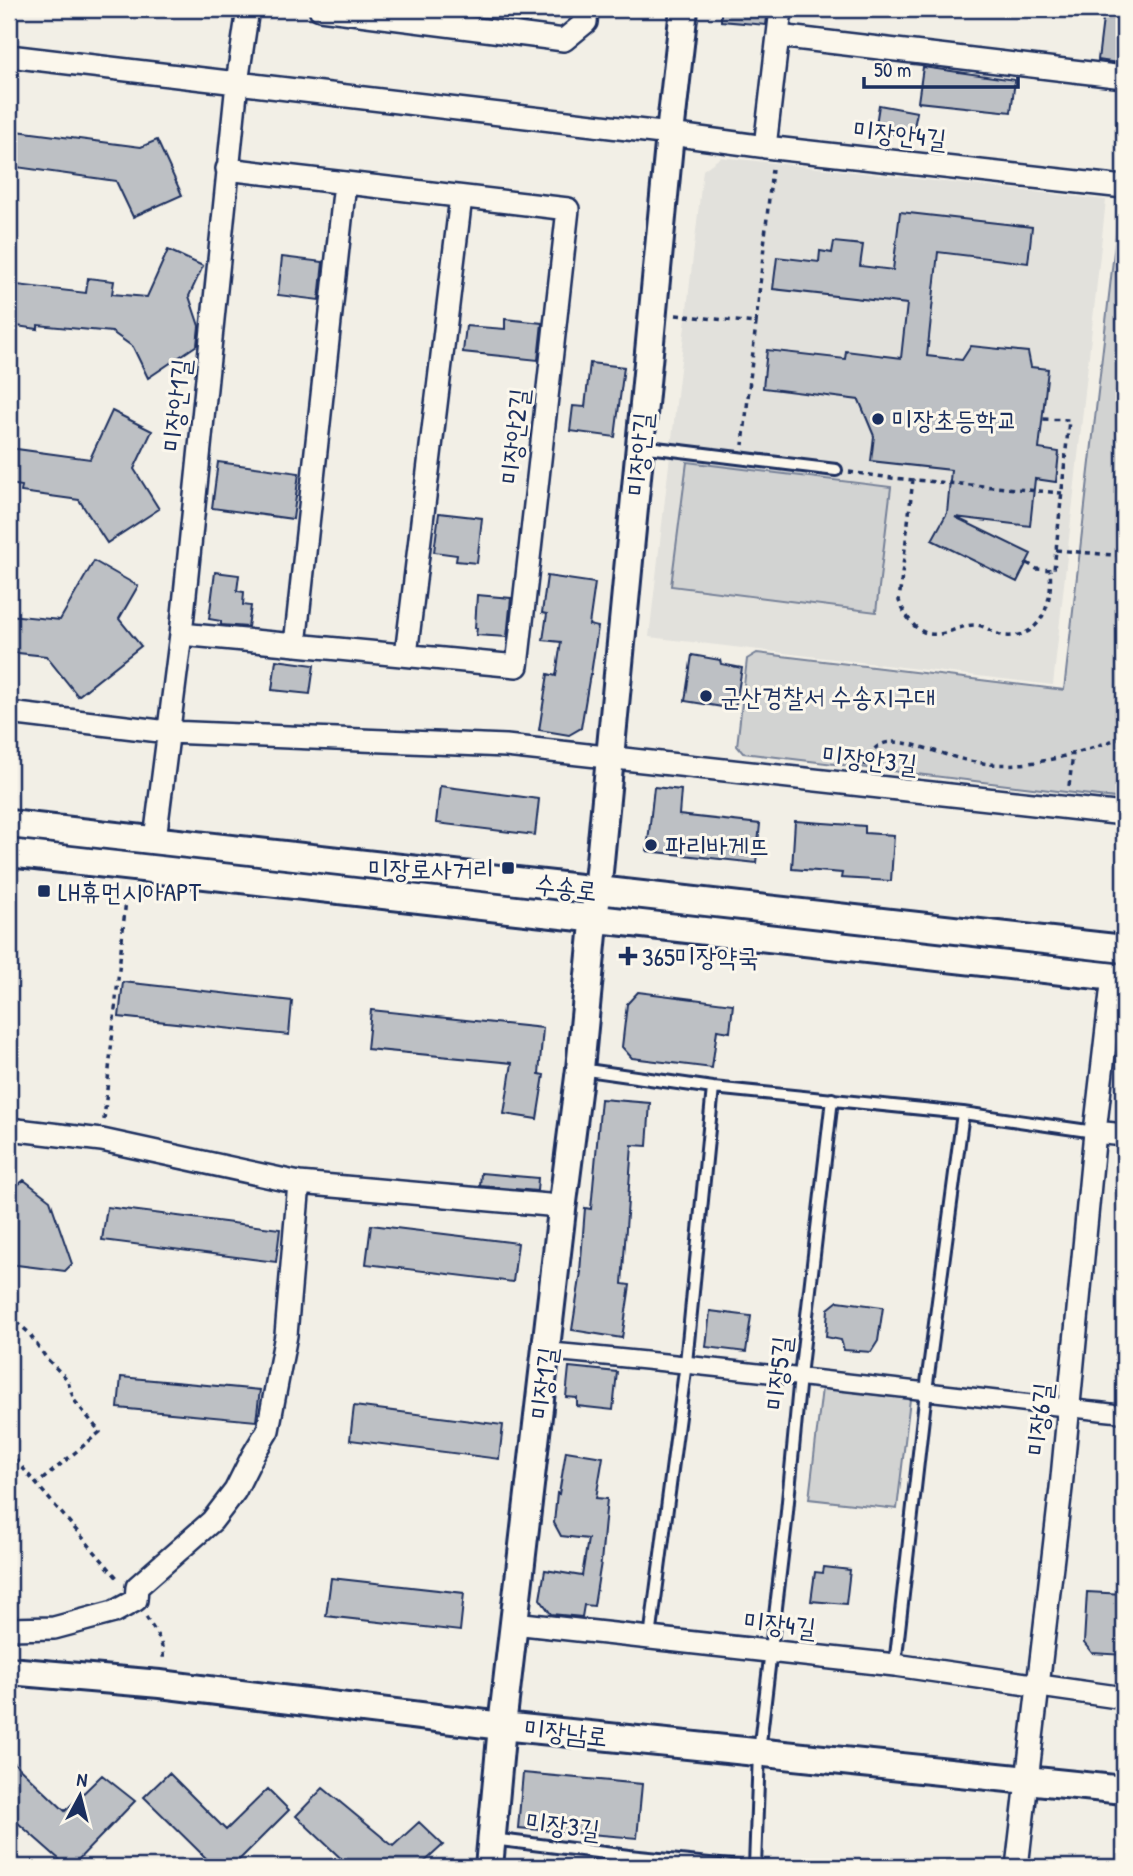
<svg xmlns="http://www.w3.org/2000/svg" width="1133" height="1876" viewBox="0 0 1133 1876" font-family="'Patrick Hand','Poor Story',sans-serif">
<rect width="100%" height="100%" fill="#f2efe6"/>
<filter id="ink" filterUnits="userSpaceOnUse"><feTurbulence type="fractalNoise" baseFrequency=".0143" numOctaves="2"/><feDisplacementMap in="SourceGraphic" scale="14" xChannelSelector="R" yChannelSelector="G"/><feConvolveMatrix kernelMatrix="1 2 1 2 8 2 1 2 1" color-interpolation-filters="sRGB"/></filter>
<g filter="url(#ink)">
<path fill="#e2e1dc" d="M 721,157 L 1106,200 L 1053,685 L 649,637 L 703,170 Z"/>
<path fill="#d2d3d2" stroke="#768198" stroke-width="2" d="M 1120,199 L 1124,200 L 1124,799 L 743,753 L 737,746 L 747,659 L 757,653 L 1064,690 Z
M 687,462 L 891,487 L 876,612 L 671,586 Z
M 822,1388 L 910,1399 L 897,1509 L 809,1499 Z"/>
<path fill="#bdc0c4" stroke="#1b2f5e" stroke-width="2" d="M 721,9 L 768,9 L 766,25 L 721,21 Z
M 1104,11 L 1124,14 L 1124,64 L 1098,60 Z
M 923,67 L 1015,80 L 1011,112 L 918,102 Z
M 879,105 L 917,112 L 912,137 L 875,131 Z
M 9,130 L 141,147 L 157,140 L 182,195 L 133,217 L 116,181 L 9,166 Z
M 900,212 L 1032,227 L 1028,263 L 938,252 L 927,356 L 962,360 L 971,346 L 1028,352 L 1031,367 L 1048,369 L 1039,449 L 1059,452 L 1056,482 L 1035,479 L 1030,526 L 955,517 L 1031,554 L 1017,582 L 932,540 L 947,513 L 951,470 L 871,461 L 874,436 L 859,400 L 763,388 L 767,350 L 845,359 L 846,351 L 901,358 L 907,304 L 773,289 L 777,257 L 819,262 L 820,251 L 832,253 L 834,242 L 863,245 L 860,266 L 893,270 Z
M 168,250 L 203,266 L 189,296 L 199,326 L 197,345 L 148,378 L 133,347 L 112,332 L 38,325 L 38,329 L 9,325 L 9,284 L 86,293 L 88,278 L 114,281 L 112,294 L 147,297 Z
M 282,257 L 323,262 L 319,300 L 278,295 Z
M 505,319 L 542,323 L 538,360 L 463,352 L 466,326 L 505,329 Z
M 590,363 L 624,367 L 615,437 L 570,431 L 573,406 L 585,407 Z
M 112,411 L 152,431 L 134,469 L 159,509 L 107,543 L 79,500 L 21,492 L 22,486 L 9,484 L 9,448 L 90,459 Z
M 218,462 L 299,473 L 293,519 L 212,508 Z
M 439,513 L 482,518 L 477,563 L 456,561 L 457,555 L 434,552 Z
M 94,561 L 138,586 L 119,619 L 141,646 L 78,696 L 46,656 L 9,652 L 9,615 L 60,620 Z
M 215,572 L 239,575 L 237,591 L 244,592 L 243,605 L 251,606 L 248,627 L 221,625 L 221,621 L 209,619 Z
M 547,576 L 595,583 L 589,625 L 598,627 L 591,674 L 590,674 L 581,728 L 569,735 L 539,730 L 548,674 L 556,676 L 561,642 L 543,640 L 547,614 L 542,613 Z
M 477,595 L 511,598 L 507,637 L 476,635 L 477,628 L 475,628 Z
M 692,655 L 720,660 L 721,664 L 742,668 L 735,709 L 685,701 Z
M 276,660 L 314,665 L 310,694 L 272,690 Z
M 440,786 L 539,799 L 535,835 L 436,823 Z
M 654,787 L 681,790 L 679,815 L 760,824 L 756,863 L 647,851 Z
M 795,821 L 865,826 L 865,833 L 894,835 L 891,881 L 841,878 L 842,873 L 792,869 Z
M 123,982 L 292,1001 L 289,1035 L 119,1017 Z
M 638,992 L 733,1004 L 730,1032 L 717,1030 L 712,1068 L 632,1058 L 622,1047 L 627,1004 Z
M 371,1010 L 543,1028 L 539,1074 L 544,1075 L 537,1119 L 504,1114 L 512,1063 L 367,1049 Z
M 601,1099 L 650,1103 L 647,1146 L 632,1145 L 622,1284 L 630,1285 L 622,1338 L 572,1330 L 581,1272 L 580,1272 L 585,1208 L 591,1209 Z
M 481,1173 L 538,1178 L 537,1191 L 480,1186 Z
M 24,1180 L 50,1200 L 72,1264 L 65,1271 L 9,1264 L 9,1192 Z
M 107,1207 L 280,1229 L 276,1262 L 102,1240 Z
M 371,1225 L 518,1243 L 513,1282 L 366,1264 Z
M 838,1301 L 883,1307 L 878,1341 L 871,1352 L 844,1350 L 841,1340 L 826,1337 L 828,1309 Z
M 710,1311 L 751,1316 L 746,1352 L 706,1347 Z
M 569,1367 L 617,1372 L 613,1410 L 577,1406 L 577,1398 L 566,1397 Z
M 121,1377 L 260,1390 L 256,1421 L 118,1408 Z
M 354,1406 L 503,1425 L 499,1459 L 350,1440 Z
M 566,1451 L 603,1457 L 596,1498 L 607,1499 L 601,1562 L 594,1606 L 584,1605 L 582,1617 L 551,1614 L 540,1599 L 545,1570 L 582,1576 L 588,1539 L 561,1536 L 554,1523 L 557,1493 L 559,1494 Z
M 824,1567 L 850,1570 L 846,1604 L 811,1601 L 815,1572 L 823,1573 Z
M 331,1578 L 464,1593 L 460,1631 L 326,1616 Z
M 1087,1592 L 1124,1594 L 1124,1655 L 1092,1653 L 1084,1643 Z
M 9,1758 L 65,1811 L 102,1775 L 135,1801 L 71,1867 L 68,1867 L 9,1815 Z
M 169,1773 L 226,1830 L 268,1789 L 289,1810 L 232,1867 L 215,1867 L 144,1797 Z
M 523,1773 L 642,1784 L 637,1838 L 518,1828 Z
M 323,1788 L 393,1846 L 419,1822 L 443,1845 L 419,1867 L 350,1867 L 296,1816 Z"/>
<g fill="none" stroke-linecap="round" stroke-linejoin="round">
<g stroke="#1b2f5e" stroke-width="16">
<path id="service" d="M 640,446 L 836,470
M 580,1069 L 713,1088 L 963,1113 L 1095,1132
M 650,1638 L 686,1363 L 713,1088
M 895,1665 L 926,1391 L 963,1113
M 492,1839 L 629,1856 L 740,1867
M 755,1867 L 759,1752 L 786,1522 L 800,1376 L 832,1099"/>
</g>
<g stroke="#1b2f5e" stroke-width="21">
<path id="pedestrian" d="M 546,1351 C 740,1368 932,1393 1124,1414"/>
</g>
<g stroke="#1b2f5e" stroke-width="26">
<path id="minor" d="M 248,9 L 237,83 L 670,134 L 774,148 L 1124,187
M 320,9 L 564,40 L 586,22 L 587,9
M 778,36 L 1124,77
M 9,56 L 237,83 L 181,634 L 155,839
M 765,147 L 781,9
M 181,634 L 517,666 L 568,209 L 227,169
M 295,645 L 345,183
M 406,655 L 461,197
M 9,713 L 168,732 L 506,746 L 1124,814
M 9,1129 L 102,1140 L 299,1183
M 1095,1132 L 1124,1135
M 514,1623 L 895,1665 L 1124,1698
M 9,1629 L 54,1628 L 114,1612 L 136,1600 L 137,1587 L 212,1521 L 235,1491 L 253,1455 L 268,1430 L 286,1335 L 299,1183 L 548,1205 L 562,1210
M 1017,1867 L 1061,1488 L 1095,1132 L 1113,976"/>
</g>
<g stroke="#1b2f5e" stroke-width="32">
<path id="tertiary" d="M 9,824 C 381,863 752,910 1124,949
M 9,853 L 1124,978
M 9,1671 L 160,1684 L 502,1726 L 1124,1790
M 489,1867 L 502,1726 L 562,1210 L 580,1069 L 670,134 L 684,9"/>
</g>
<path stroke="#1b2f5e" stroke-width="3.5" stroke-dasharray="5 5" stroke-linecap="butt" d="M 676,315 L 756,323 L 743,445
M 756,323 L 772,169
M 849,472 L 892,478 L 1062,493
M 913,479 L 899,601 C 909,623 921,641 948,632 C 957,629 965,625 975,625 C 986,625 994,635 1005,636 C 1043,639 1053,600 1050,570
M 1056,550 L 1124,556
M 1027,563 L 1037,569 L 1054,570 L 1069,420 L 1042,419
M 865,766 C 868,753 877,743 891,742 C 912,741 948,757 970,761 C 1024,772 1075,755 1124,736
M 1069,786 L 1073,754
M 104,1120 L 126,899
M 9,1315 L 28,1332 L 47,1359 L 67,1379 L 74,1400 L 100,1432 L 37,1484
M 9,1452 L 119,1580
M 146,1617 C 155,1632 165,1643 163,1661"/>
<use href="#service" stroke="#fbf7ec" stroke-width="10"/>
<use href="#pedestrian" stroke="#fbf7ec" stroke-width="16"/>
<use href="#minor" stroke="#fbf7ec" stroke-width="21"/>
<use href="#tertiary" stroke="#fbf7ec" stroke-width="26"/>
</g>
</g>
<g fill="#1b2f5e" stroke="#fbf7ec" stroke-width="2.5">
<circle cx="878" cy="419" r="7"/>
<circle cx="706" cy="696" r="7"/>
<circle cx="651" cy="845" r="7"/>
<rect x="501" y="861" width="14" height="14" rx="3.5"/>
<rect x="37" y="884" width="14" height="14" rx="3.5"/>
<path d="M624.5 945.5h7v7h7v7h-7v7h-7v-7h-7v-7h7z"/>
</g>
<g text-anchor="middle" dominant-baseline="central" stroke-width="6" stroke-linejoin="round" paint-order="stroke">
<g font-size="26" fill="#1b2f5e" stroke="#fbf7ec">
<text transform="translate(900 134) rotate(6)">미장안4길</text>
<text transform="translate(176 405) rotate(-84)">미장안1길</text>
<text transform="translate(514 436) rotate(-84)">미장안2길</text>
<text transform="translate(639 454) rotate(-85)">미장안길</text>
<text transform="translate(870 759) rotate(6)">미장안3길</text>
<text transform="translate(566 887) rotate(7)">수송로</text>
<text transform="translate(778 1373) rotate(-84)">미장5길</text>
<text transform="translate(543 1383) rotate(-83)">미장1길</text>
<text transform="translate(1039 1419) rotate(-84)">미장6길</text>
<text transform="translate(780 1624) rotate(6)">미장4길</text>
<text transform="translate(566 1732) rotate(6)">미장남로</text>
<text transform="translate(563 1825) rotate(7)">미장3길</text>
</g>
<g font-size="26" fill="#1b2f5e" stroke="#fbf7ec" text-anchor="start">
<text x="892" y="419">미장초등학교</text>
<text x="720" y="696">군산경찰서 수송지구대</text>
<text x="665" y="845">파리바게뜨</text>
<text x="494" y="868" text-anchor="end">미장로사거리</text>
<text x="58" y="891">LH휴먼시아APT</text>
<text x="642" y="956">365미장약국</text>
</g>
</g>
<rect width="1133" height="1876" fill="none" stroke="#fbf7ec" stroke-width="35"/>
<rect x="18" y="18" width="1098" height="1841" fill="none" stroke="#1b2f5e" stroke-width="2.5" filter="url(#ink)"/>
<g transform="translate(80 1796) rotate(7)" stroke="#fbf7ec" stroke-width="5" paint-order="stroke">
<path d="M0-5L12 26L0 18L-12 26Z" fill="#1b2f5e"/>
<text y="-10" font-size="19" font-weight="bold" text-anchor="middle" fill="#1b2f5e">N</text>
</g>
<path d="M864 77v10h154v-10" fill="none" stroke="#1b2f5e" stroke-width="3.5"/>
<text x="874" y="77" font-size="21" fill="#1b2f5e" stroke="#fbf7ec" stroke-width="5" paint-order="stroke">50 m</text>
</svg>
